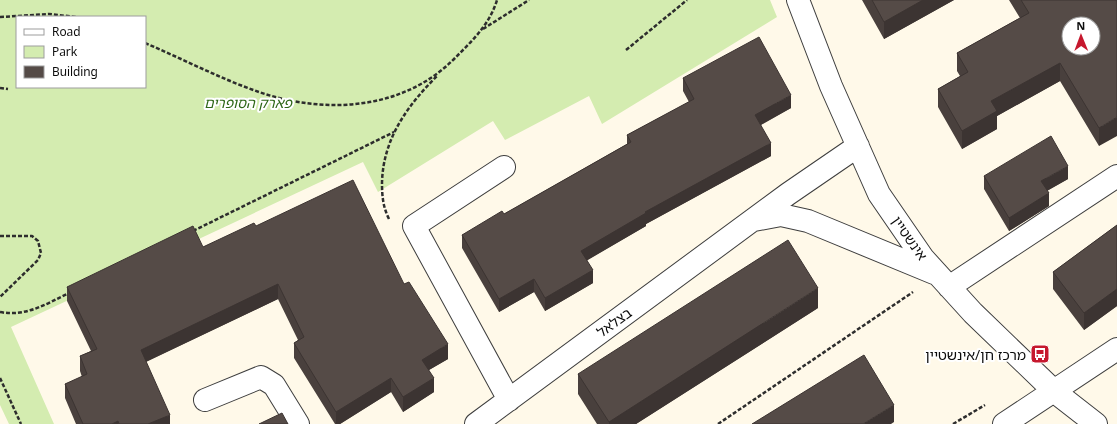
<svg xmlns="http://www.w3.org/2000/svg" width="1117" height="424" viewBox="0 0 1117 424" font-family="Georgia,'Noto Sans Hebrew',serif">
<rect width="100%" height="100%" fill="#fff9e9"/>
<path fill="#d4ecb0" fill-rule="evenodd" d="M 0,0 L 770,0 L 777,17 L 602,124 L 589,96 L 505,140 L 493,121 L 378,192 L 363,162 L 11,327 L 54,424 L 9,424 L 0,405 ZM 17,17 L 145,17 L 145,87 L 17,87 Z"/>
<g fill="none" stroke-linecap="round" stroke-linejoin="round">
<g stroke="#3e3e3e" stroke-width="24">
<path id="minor" d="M 798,0 L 831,86 L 879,194 L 923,258 L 973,313 L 1055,392 L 1096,424
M 504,167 L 414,226 L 509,400
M 754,220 L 781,215 L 808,221 L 934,273
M 949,287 L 1117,176
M 205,400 L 261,377 L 274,385 L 298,424
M 476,424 L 788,194 L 858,146
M 1004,424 L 1117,349"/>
</g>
<path stroke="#2d2d2d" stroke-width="2.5" stroke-dasharray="4 2" stroke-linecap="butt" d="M 0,17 L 49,14 L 76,17
M 483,29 L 529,0
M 145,43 C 183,59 221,79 259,92 C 326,115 404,110 455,58 C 472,41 490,24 497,0
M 626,50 L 687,0
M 0,88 L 8,89
M 389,219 C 383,207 382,196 382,183 C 383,138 408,105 438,75
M 193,231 L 394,132
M 0,236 L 32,236 L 38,241 L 41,253 L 38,260 L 0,297
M 0,312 C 26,317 46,304 69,293
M 0,378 L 21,424
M 718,424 L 913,292
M 953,424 L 985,405"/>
<use href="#minor" stroke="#fff" stroke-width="22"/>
</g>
<path fill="#49403d" d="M 862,0 L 954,0 L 884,39 Z
M 1009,0 L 1117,0 L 1099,146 L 1060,81 L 997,116 L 997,129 L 962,149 L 938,107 L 938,89 L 960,76 L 957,71 L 957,53 L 1020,18 Z
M 683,78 L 791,108 L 761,125 L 771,156 L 646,224 L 646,226 L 587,260 L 593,283 L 545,311 L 534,292 L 499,312 L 462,248 L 462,235 L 504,214 L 627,144 L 627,135 L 689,102 L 683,91 Z
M 984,176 L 1068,179 L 1047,191 L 1049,206 L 1009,231 L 984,189 Z
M 1117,225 L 1117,306 L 1084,330 L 1053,289 L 1053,272 Z
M 256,226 L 404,284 L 448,359 L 429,370 L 434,392 L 403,412 L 391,392 L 340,424 L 335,424 L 294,358 L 294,343 L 298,340 L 278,299 L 146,362 L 170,424 L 76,424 L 65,398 L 65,384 L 82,377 L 80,371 L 80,356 L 91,351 L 67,301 L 67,287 L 203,247 Z
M 818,308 L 636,424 L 597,424 L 578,394 L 578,374 Z"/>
<path fill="#3c3432" d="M 923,0 L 954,0 L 884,39 L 884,22 Z
M 1060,63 L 1060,81 L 997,116 L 997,129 L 962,149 L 962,131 L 991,101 Z
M 791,95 L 791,108 L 755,128 L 755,115 Z
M 1117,117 L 1117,136 L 1099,146 L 1099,128 Z
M 771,143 L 771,156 L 646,224 L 646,226 L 581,264 L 581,251 L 645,212 Z
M 1068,166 L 1068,179 L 1041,194 L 1041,181 Z
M 1049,193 L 1049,206 L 1009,231 L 1009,218 Z
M 593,270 L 593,283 L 545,311 L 545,298 Z
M 534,279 L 534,292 L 499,312 L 499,299 Z
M 278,284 L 278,299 L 141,364 L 141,350 Z
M 818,288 L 818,308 L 636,424 L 609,424 L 609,422 Z
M 1117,289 L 1117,306 L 1084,330 L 1084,313 Z
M 448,344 L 448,359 L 422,374 L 422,360 Z
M 391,378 L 391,392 L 340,424 L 336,424 L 336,412 Z
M 434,378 L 434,392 L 403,412 L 403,397 Z
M 894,405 L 894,422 L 891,424 L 863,424 Z
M 170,415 L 170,424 L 148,424 Z
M 118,421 L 118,424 L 112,424 Z"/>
<path fill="#554b47" stroke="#3c3432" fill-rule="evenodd" d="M 872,0 L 923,0 L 884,22 Z
M 1021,0 L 1117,0 L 1117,117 L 1099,128 L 1060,63 L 991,101 L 997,111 L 962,131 L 938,89 L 968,72 L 957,53 L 1029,13 ZM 1069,24 L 1093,24 L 1093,48 L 1069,48 Z
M 759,37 L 791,95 L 755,115 L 771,143 L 645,212 L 646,213 L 581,251 L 593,270 L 545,298 L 534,279 L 499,299 L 462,235 L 502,211 L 504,214 L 631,142 L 627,135 L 694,99 L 683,78 Z
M 1051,136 L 1068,166 L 1041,181 L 1049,193 L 1009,218 L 984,176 Z
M 353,180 L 404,284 L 409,282 L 448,344 L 422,360 L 434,378 L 403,397 L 391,378 L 336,412 L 294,343 L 304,337 L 278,284 L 141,350 L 170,415 L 148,424 L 119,424 L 118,421 L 112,424 L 83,424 L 65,384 L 87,374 L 80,356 L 97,349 L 67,287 L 193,226 L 203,247 L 254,223 L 256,226 Z
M 1117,225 L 1117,289 L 1084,313 L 1053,272 Z
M 788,240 L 818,288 L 609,422 L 578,374 Z
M 864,355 L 894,405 L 863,424 L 752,424 Z
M 282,413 L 288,424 L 259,424 Z"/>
<defs>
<g id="bus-square" transform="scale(1)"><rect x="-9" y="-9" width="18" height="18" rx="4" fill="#c6182e" stroke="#fff"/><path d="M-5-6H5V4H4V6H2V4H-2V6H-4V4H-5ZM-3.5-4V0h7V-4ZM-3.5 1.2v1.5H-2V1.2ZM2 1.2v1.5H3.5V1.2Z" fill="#fff"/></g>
</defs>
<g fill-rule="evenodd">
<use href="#bus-square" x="1040" y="354"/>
</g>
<g text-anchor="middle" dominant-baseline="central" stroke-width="4" stroke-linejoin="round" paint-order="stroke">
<g font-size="14" font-style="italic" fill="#2e6717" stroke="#fff">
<text x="248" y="102">פארק הסופרים</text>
</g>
<g font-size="14" fill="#0b0b0b" stroke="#fff">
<text transform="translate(910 238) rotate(55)">אינשטיין</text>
<text transform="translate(614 322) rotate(-36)">בצלאל</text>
</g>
<g font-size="14" fill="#0b0b0b" stroke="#fff" text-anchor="end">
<text x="1026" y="354">מרכז חן/אינשטיין</text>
</g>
</g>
<rect x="16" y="16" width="130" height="72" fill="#ffffff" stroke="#9d9d9d"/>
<rect x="24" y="29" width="20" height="6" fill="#ffffff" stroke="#9d9d9d"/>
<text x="52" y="36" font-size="12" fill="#0b0b0b">Road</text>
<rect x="24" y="46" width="20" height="12" fill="#d4ecb0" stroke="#9d9d9d"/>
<text x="52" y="56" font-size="12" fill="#0b0b0b">Park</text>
<rect x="24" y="66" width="20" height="12" fill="#554b47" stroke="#9d9d9d"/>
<text x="52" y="76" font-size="12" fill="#0b0b0b">Building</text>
<g transform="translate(1081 36) rotate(359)"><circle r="19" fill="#ffffff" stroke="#9d9d9d"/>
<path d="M0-3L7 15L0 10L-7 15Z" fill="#c6182e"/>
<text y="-6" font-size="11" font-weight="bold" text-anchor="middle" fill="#0b0b0b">N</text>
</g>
</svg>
